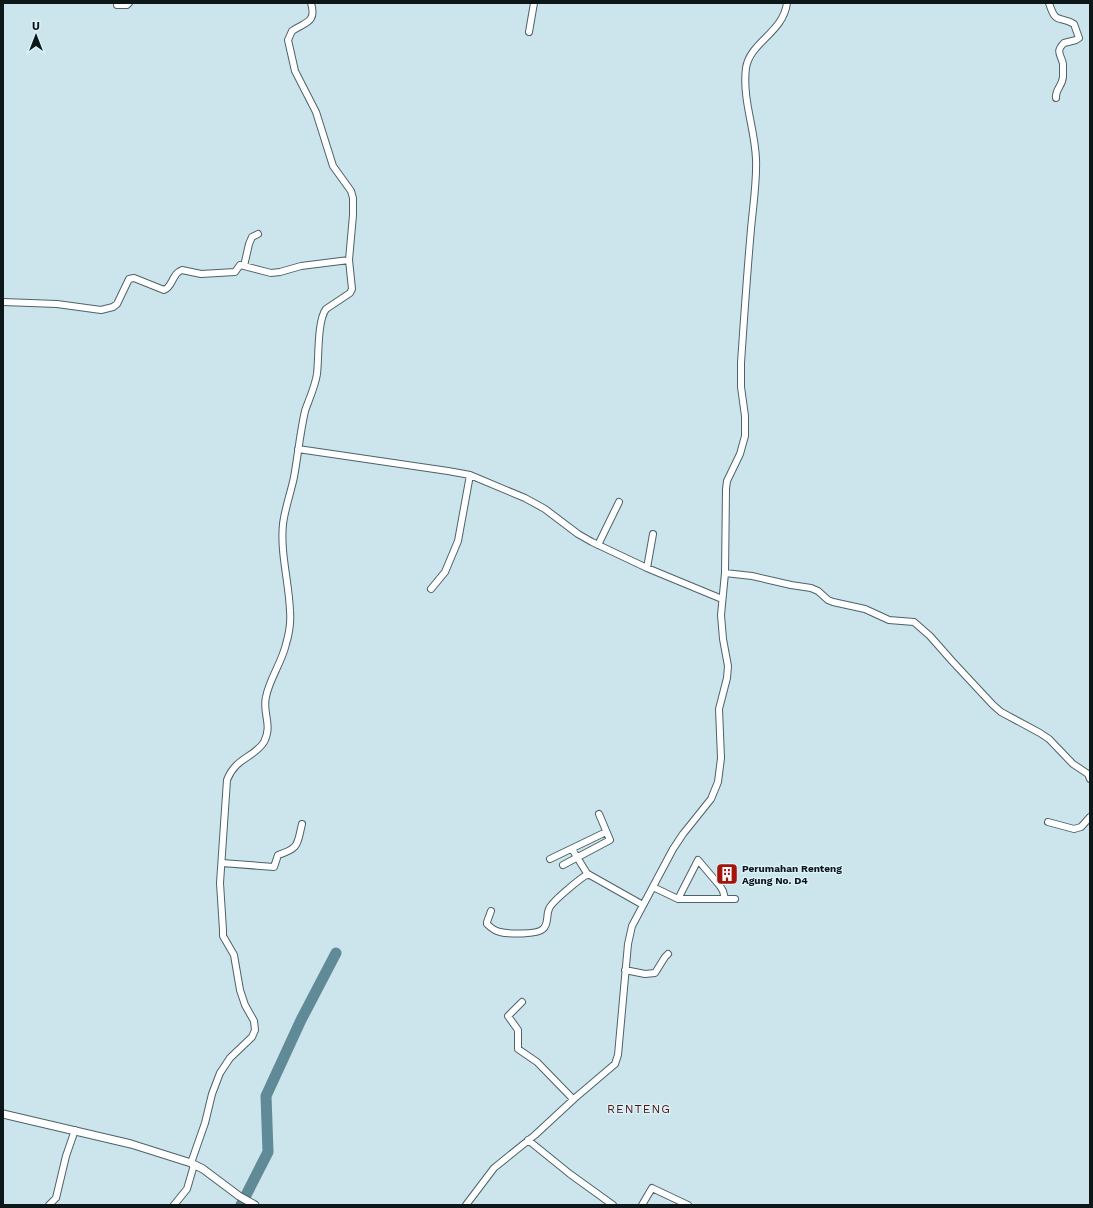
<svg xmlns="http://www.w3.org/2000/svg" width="1093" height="1208" viewBox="0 0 1093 1208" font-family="'Work Sans',sans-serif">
<rect width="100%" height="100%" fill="#cce4ec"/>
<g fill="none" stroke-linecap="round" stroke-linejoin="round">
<path stroke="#608a97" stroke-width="11" d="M 241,1205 L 268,1152 L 266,1096 L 301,1020 L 336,953"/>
<g stroke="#4d6269" stroke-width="8">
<path id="minor" d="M 1049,3 C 1056,25 1058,15 1074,24 L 1079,38 L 1076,40 L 1064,43 C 1055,52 1061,54 1063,64 C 1063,68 1063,73 1063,77 C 1062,87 1055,89 1056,98
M 117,5 L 127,5 L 129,3
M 529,32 L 534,3
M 244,266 L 249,244 L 252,237 L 258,234
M 3,302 L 57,304 L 101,310 L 113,307 L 117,304 L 129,279 L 134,278 L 164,290 C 173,287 172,273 182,270 L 201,274 L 235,272 L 240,265 L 271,273 L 280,272 L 301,266 L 349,260
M 298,449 L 448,471 L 470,475 L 525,498 L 545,509 L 578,534 L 592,542 L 647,568 L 722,599
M 598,545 L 619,502
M 647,568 L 653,534
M 725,573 L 752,576 L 791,585 L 811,588 L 818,591 L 828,600 L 833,602 L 865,609 L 889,620 L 914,622 L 930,636 L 952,661 L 993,705 L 1001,712 L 1040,733 L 1049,739 L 1073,764 L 1088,774 L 1090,779
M 431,589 L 445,572 L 458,541 L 470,475
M 1048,822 L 1074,829 L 1081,827 L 1090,817
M 572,849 L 588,875
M 550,859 L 606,832
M 222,863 L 274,867 L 278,855 C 300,848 297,844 302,824
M 563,865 L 610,840 L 599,814
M 653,887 L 678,899 L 735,899
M 678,899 L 698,860 L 720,886 L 723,891 L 725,899
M 491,911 L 487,922 L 487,924 C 491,928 495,931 500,932 C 508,934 537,935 543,929 C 549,924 546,915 549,909 C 551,902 582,877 588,874 L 643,905
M 625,970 L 645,974 L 655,973 L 665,957 L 668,954
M 522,1002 L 508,1016 L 518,1030 L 518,1049 L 537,1062 L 573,1099
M 528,1140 L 570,1174 L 613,1205
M 191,1163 L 205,1123 L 212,1094 L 220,1073 L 230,1058 L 252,1037 L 255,1030 L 254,1021 L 245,1005 L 240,990 L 234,955 L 223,936 L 223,930 L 220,883 L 227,780 C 236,757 254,758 264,742 C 273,725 262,713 266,697 C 269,680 282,662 286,644 C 289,634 291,622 290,611 C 289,582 280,553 283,524 C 285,508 291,492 294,477 C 298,455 300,433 305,411 C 309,399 315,387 317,374 C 319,358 317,321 326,309 L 350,293 L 352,289 L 349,260 L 353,215 L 353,198 L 351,191 L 333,166 L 316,112 L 295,71 L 288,40 L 292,31 C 305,22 317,23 311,3
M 49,1205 L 56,1198 L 66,1156 L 75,1130
M 174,1205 L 187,1189 L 194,1165
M 466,1205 L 494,1168 L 535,1135 L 575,1098 L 615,1064 L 618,1055 L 628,944 L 632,926 L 673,849 L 683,834 L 711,799 L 718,782 L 721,758 L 719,709 L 727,678 L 728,666 L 723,639 L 721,615 L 725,573 L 726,489 L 727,481 L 740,454 L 745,436 L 745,416 L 741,387 L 741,363 C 744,318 747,274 751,229 C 753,206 757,182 756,159 C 755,129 742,99 746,68 C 750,42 783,33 787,3
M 642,1205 L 652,1188 L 688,1205"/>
</g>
<g stroke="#4d6269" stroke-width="9">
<path id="major" d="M 3,1114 L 131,1144 L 191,1163 L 203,1169 L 239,1196 L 255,1205"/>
</g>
<use href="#minor" stroke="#fff" stroke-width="6"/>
<use href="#major" stroke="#fff" stroke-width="7"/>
</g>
<defs>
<g id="building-square" transform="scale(1.15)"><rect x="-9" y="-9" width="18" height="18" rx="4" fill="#a6130a" stroke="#d9f1f9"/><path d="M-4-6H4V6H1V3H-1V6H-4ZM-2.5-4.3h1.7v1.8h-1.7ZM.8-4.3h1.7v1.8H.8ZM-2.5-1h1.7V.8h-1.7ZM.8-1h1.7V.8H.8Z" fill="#fff"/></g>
</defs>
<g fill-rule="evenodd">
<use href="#building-square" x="727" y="874"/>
</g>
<g text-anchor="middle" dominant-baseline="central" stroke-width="3" stroke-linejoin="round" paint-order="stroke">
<g font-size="10" font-weight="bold" fill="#0d1618" stroke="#d9f1f9" text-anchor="start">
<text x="742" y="868">Perumahan Renteng<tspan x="742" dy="12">Agung No. D4</tspan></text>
</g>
<g font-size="12" letter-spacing="1" fill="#56120c" stroke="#d9f1f9">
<text x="639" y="1109">RENTENG</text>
</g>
</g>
<rect width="1093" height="1208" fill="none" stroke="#0d1618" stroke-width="8"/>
<g transform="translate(36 36)" stroke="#d9f1f9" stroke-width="3" paint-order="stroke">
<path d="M0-3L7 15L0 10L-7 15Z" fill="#0d1618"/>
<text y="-6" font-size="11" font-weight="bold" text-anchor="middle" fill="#0d1618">U</text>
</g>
</svg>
